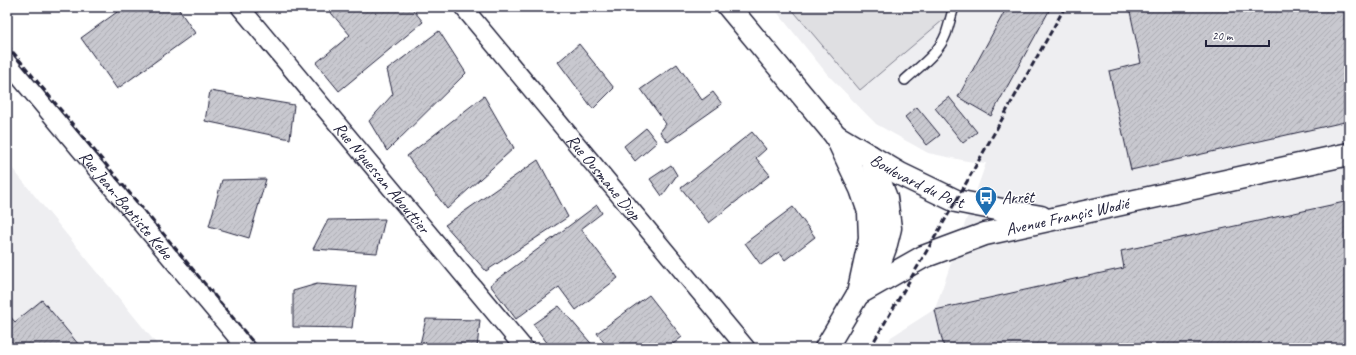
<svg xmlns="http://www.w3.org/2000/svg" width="1356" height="355" viewBox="0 0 1356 355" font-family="Caveat,sans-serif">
<defs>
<pattern id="building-hatch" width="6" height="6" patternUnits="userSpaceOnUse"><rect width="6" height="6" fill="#c8c8cf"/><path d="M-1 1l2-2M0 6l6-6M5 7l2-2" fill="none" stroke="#acacb3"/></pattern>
</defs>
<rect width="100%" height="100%" fill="#fff"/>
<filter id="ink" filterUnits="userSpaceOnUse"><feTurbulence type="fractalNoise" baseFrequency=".025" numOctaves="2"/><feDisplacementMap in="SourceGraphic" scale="8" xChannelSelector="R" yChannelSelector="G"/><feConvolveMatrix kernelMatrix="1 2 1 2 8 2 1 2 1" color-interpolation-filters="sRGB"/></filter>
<g filter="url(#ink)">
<path fill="#eeeef1" d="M 773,7 L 1349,7 L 1349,348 L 886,348 L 891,337 L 935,309 L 986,163 L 967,161 L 928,153 L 876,124 L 828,75 Z
M 7,162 L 160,348 L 7,348 Z"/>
<path fill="#dfdfe2" stroke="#80808e" d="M 790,7 L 943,7 L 949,15 L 860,90 Z"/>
<path fill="url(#building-hatch)" stroke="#22223b" d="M 124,7 L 177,7 L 195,33 L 117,89 L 81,38 Z
M 326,7 L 411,7 L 423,22 L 339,91 L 316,63 L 350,35 Z
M 1007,7 L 1041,7 L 1049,11 L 991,116 L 958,97 Z
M 1129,7 L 1349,7 L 1349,121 L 1131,170 L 1109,71 L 1141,63 Z
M 439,31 L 466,73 L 387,151 L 369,121 L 393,94 L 387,70 Z
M 579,44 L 614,88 L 593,109 L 558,62 Z
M 677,64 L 702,100 L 713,92 L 722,104 L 668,142 L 660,132 L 666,124 L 641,89 Z
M 210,91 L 294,105 L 290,139 L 205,121 Z
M 484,96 L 514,148 L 447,209 L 407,156 Z
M 949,97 L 977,132 L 963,143 L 935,108 Z
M 917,107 L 940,135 L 927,145 L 905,117 Z
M 646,128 L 657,142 L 635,161 L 624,146 Z
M 752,132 L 766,149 L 756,158 L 770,175 L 709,223 L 681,188 Z
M 538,160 L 568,217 L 486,271 L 445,225 Z
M 671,165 L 677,175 L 662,196 L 650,179 Z
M 266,179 L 249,238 L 209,226 L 222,180 Z
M 1349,201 L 1349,348 L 944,348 L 935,310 L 1124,268 L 1121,251 Z
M 597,205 L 602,213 L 581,229 L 618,278 L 576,310 L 559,287 L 516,319 L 490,285 Z
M 793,207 L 815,237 L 785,260 L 779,252 L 761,265 L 745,243 Z
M 385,219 L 377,253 L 313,249 L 328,220 Z
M 317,284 L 357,287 L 352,328 L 293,327 L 293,291 Z
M 649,295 L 682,337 L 668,348 L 608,348 L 597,333 Z
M 42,300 L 79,345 L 76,348 L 7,348 L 7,313 L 15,322 Z
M 559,306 L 595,348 L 551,348 L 533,324 Z
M 426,319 L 480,320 L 477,348 L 419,348 Z"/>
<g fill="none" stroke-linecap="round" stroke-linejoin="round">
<g stroke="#22223b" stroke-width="12">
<path id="service" d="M 905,80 C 919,67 939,53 946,34 C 949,25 951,16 954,7"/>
</g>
<g stroke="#22223b" stroke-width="20">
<g id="minor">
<path id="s1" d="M 240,7 L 524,348"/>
<path id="s2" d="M 463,7 L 746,348"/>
<path id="s3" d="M 7,62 L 246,348"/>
</g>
</g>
<g stroke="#22223b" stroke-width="25">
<g id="secondary">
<path d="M 729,7 L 836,136 L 861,189 L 869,212 L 870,239 L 858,294"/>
<path id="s4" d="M 836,136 L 900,174 L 956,201 L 1002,210 L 1041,217"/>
<path id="s5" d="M 858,294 L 923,257 L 985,234 L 1349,154"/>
<path d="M 826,348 L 858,294 L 878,267 L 885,248 L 890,228 L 886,198 L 870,156"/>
</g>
</g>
<use href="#service" stroke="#fff" stroke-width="9"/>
<use href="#minor" stroke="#fff" stroke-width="17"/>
<use href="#secondary" stroke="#fff" stroke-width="22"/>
<path stroke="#22223b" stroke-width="3" stroke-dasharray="6 3" stroke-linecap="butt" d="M 7,45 L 258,348
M 870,348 L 956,201 L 1065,7"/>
</g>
</g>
<defs>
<g id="bus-pin" transform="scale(1.15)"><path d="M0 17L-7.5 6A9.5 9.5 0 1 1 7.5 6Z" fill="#1f6fb2" stroke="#fff"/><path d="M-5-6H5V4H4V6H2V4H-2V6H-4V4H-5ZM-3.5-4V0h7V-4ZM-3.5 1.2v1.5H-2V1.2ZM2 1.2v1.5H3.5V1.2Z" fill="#fff"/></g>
</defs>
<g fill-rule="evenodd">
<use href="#bus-pin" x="986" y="197"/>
</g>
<g text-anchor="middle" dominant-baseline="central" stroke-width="3" stroke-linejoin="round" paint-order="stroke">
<g font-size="17" fill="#22223b" stroke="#fff">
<text stroke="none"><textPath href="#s1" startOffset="222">Rue N'guessan Abouttier</textPath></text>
<text stroke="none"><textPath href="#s2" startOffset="221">Rue Ousmane Diop</textPath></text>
<text stroke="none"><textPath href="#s4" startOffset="93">Boulevard du Port</textPath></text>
<text stroke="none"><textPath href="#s3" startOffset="186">Rue Jean-Baptiste Kebe</textPath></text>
<text stroke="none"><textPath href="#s5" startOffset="225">Avenue Françis Wodié</textPath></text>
</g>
<g font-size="17" fill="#22223b" stroke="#fff" text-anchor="start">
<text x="1002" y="197">Arrêt</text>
</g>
</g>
<rect width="1356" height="355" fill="none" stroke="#fff" stroke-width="24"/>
<rect x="12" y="12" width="1332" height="331" fill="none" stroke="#22223b" stroke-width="1.5" filter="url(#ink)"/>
<path d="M1206 40v6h63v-6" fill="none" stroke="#22223b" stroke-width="2"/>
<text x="1212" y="40" font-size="12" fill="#22223b" stroke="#ffffff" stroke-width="3" paint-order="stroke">20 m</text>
</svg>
